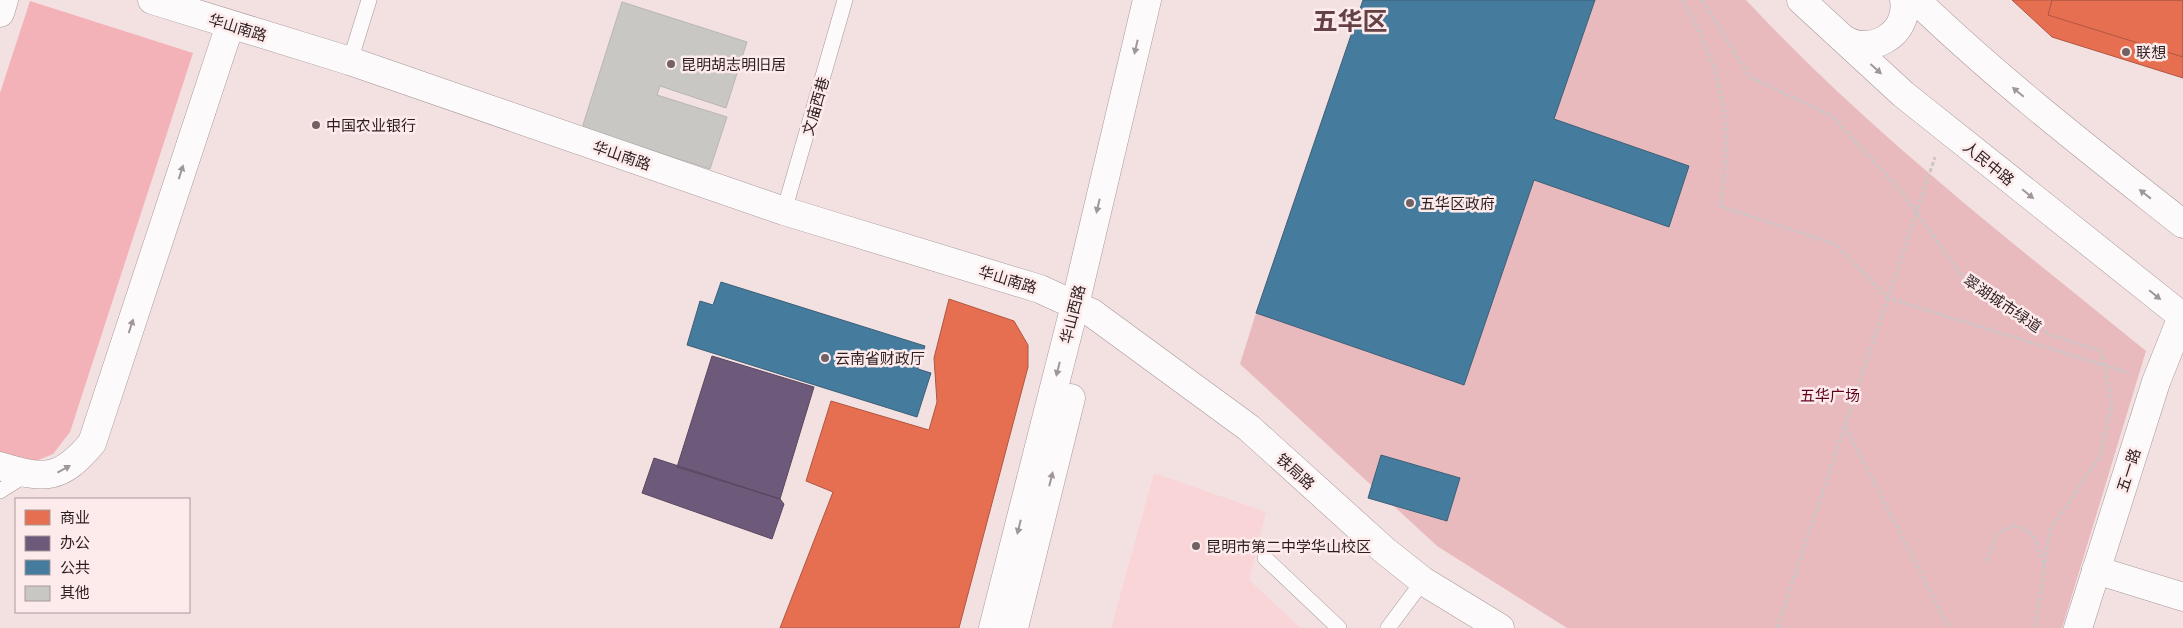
<svg xmlns="http://www.w3.org/2000/svg" width="2183" height="628" viewBox="0 0 2183 628" font-family="Lato,'Noto Sans SC',sans-serif">
<rect width="100%" height="100%" fill="#f3e1e2"/>
<path fill="#f9d5d8" d="M 1154,473 L 1266,512 L 1249,580 L 1301,628 L 1111,628 Z"/>
<path fill="#e8babe" d="M 1595,0 L 1746,0 C 1867,130 2008,239 2146,351 L 2062,628 L 1567,628 L 1437,546 L 1240,364 L 1256,313 L 1464,384 L 1534,180 L 1669,226 L 1689,166 L 1554,119 Z"/>
<path fill="#f3b1b8" d="M 30,1 L 193,53 L 70,432 L 53,454 L 29,464 L 0,454 L 0,93 Z"/>
<path fill="#e76f51" stroke="#af5642" d="M 2012,0 L 2183,0 L 2183,78 L 2052,37 Z
M 2052,0 L 2183,0 L 2183,57 L 2048,15 Z
M 949,299 L 1014,321 L 1028,345 L 1028,367 L 959,628 L 780,628 L 833,492 L 806,481 L 831,401 L 929,430 L 937,402 L 934,358 Z"/>
<path fill="#6d597a" stroke="#5a475f" d="M 712,356 L 814,387 L 780,499 L 677,467 Z
M 654,458 L 780,499 L 784,504 L 772,539 L 642,493 Z"/>
<path fill="#457b9d" stroke="#3e5f77" d="M 1363,0 L 1595,0 L 1554,119 L 1689,166 L 1669,227 L 1534,180 L 1464,385 L 1256,313 Z
M 721,282 L 925,346 L 918,369 L 931,373 L 917,417 L 687,345 L 700,301 L 713,305 Z
M 1381,455 L 1460,478 L 1447,521 L 1368,498 Z"/>
<path fill="#c8c7c4" stroke="#b8b7b4" d="M 622,2 L 747,42 L 726,108 L 660,86 L 657,95 L 727,117 L 710,169 L 582,128 Z"/>
<g fill="none" stroke-linecap="round" stroke-linejoin="round">
<g stroke="#a69798" stroke-width="16">
<path id="lane" d="M 350,61 L 369,0
M 784,211 L 845,0
M 0,491 L 27,474
M 1265,558 L 1339,628
M 1388,628 L 1423,581"/>
</g>
<g stroke="#a69798" stroke-width="29">
<path id="street" d="M 0,13 L 4,0
M 1092,313 L 1249,428 L 1384,550 L 1423,581 L 1500,628
M 0,466 C 45,480 61,480 92,443 L 230,25
M 2096,570 L 2183,597"/>
</g>
<g stroke="#a69798" stroke-width="29">
<path id="secondary" d="M 152,0 L 350,61 L 784,211 L 1040,289 L 1092,313
M 993,628 L 1075,305 L 1147,0
M 1014,628 L 1071,398
M 2078,628 L 2156,382 L 2183,314"/>
</g>
<g stroke="#a69798" stroke-width="29">
<path id="primary" d="M 1801,0 L 1903,94 L 2183,317
M 1916,0 C 2000,81 2092,152 2183,224
M 1841,37 C 1868,58 1910,35 1904,0"/>
</g>
<path stroke="#cbc5c6" stroke-width="3" stroke-dasharray="4 2.5" stroke-linecap="butt" d="M 1682,0 C 1724,71 1734,125 1720,206 L 1835,244 L 1888,298 L 2129,373
M 1845,426 L 1949,628
M 1986,561 L 1997,534 L 2015,525 L 2033,534 L 2045,567
M 1777,628 L 1935,157"/>
<use href="#lane" stroke="#fdfafb" stroke-width="15"/>
<use href="#street" stroke="#fdfafb" stroke-width="28"/>
<use href="#secondary" stroke="#fdfafb" stroke-width="28"/>
<use href="#primary" stroke="#fdfafb" stroke-width="28"/>
<path stroke="#cbc5c6" stroke-width="3" stroke-dasharray="4 2.5" stroke-linecap="butt" d="M 1702,0 L 1750,77 L 1832,116 L 1902,192 L 1962,276 L 2048,334 L 2101,351 L 2112,404 L 2100,456 L 2050,530 L 2035,628"/>
</g>
<defs><path id="oneway-solid" d="M-6-.8H1V-3.2L6.5 0L1 3.2V.8H-6Z" transform="scale(1.25)"/></defs>
<g fill="#9f9798">
<use href="#oneway-solid" transform="translate(1136 47) rotate(103)"/>
<use href="#oneway-solid" transform="translate(1876 69) rotate(42)"/>
<use href="#oneway-solid" transform="translate(2018 92) rotate(-140)"/>
<use href="#oneway-solid" transform="translate(181 172) rotate(-72)"/>
<use href="#oneway-solid" transform="translate(2028 194) rotate(39)"/>
<use href="#oneway-solid" transform="translate(2145 194) rotate(-142)"/>
<use href="#oneway-solid" transform="translate(1098 206) rotate(103)"/>
<use href="#oneway-solid" transform="translate(2155 295) rotate(39)"/>
<use href="#oneway-solid" transform="translate(131 326) rotate(-72)"/>
<use href="#oneway-solid" transform="translate(1058 369) rotate(104)"/>
<use href="#oneway-solid" transform="translate(64 469) rotate(-29)"/>
<use href="#oneway-solid" transform="translate(1051 479) rotate(-76)"/>
<use href="#oneway-solid" transform="translate(1019 527) rotate(104)"/>
</g>
<g fill="#726263" stroke="#fdebec" stroke-width="2">
<circle cx="2126" cy="52" r="5"/>
<circle cx="671" cy="64" r="5"/>
<circle cx="316" cy="125" r="5"/>
<circle cx="1410" cy="203" r="5"/>
<circle cx="825" cy="358" r="5"/>
<circle cx="1196" cy="546" r="5"/>
</g>
<g text-anchor="middle" dominant-baseline="central" stroke-width="5" stroke-linejoin="round" paint-order="stroke">
<g font-size="15" fill="#2c1d1f" stroke="#fdebec">
<text transform="translate(238 27) rotate(17)">华山南路</text>
<text transform="translate(815 106) rotate(-74)">文庙西巷</text>
<text transform="translate(622 155) rotate(19)">华山南路</text>
<text transform="translate(1989 163) rotate(39)">人民中路</text>
<text transform="translate(1008 279) rotate(17)">华山南路</text>
<text transform="translate(2003 303) rotate(34)">翠湖城市绿道</text>
<text transform="translate(1072 314) rotate(-76)">华山西路</text>
<text transform="translate(2128 470) rotate(-72)">五一路</text>
<text transform="translate(1296 471) rotate(42)">铁局路</text>
</g>
<g font-size="15" fill="#2c1d1f" stroke="#fdebec" text-anchor="start">
<text x="2136" y="52">联想</text>
<text x="681" y="64">昆明胡志明旧居</text>
<text x="326" y="125">中国农业银行</text>
<text x="1420" y="203">五华区政府</text>
<text x="835" y="358">云南省财政厅</text>
<text x="1206" y="546">昆明市第二中学华山校区</text>
</g>
<g font-size="15" fill="#61001e" stroke="#fdebec">
<text x="1830" y="395">五华广场</text>
</g>
<g font-size="25" font-weight="bold" fill="#634144" stroke="#fdebec">
<text x="1350" y="20">五华区</text>
</g>
</g>
<rect x="15" y="498" width="175" height="115" fill="#fdebec" stroke="#a9999a"/>
<rect x="25" y="510" width="25" height="15" fill="#e76f51" stroke="#a9999a"/>
<text x="60" y="523" font-size="15" fill="#2c1d1f">商业</text>
<rect x="25" y="536" width="25" height="15" fill="#6d597a" stroke="#a9999a"/>
<text x="60" y="548" font-size="15" fill="#2c1d1f">办公</text>
<rect x="25" y="560" width="25" height="15" fill="#457b9d" stroke="#a9999a"/>
<text x="60" y="573" font-size="15" fill="#2c1d1f">公共</text>
<rect x="25" y="586" width="25" height="15" fill="#c8c7c4" stroke="#a9999a"/>
<text x="60" y="598" font-size="15" fill="#2c1d1f">其他</text>
</svg>
